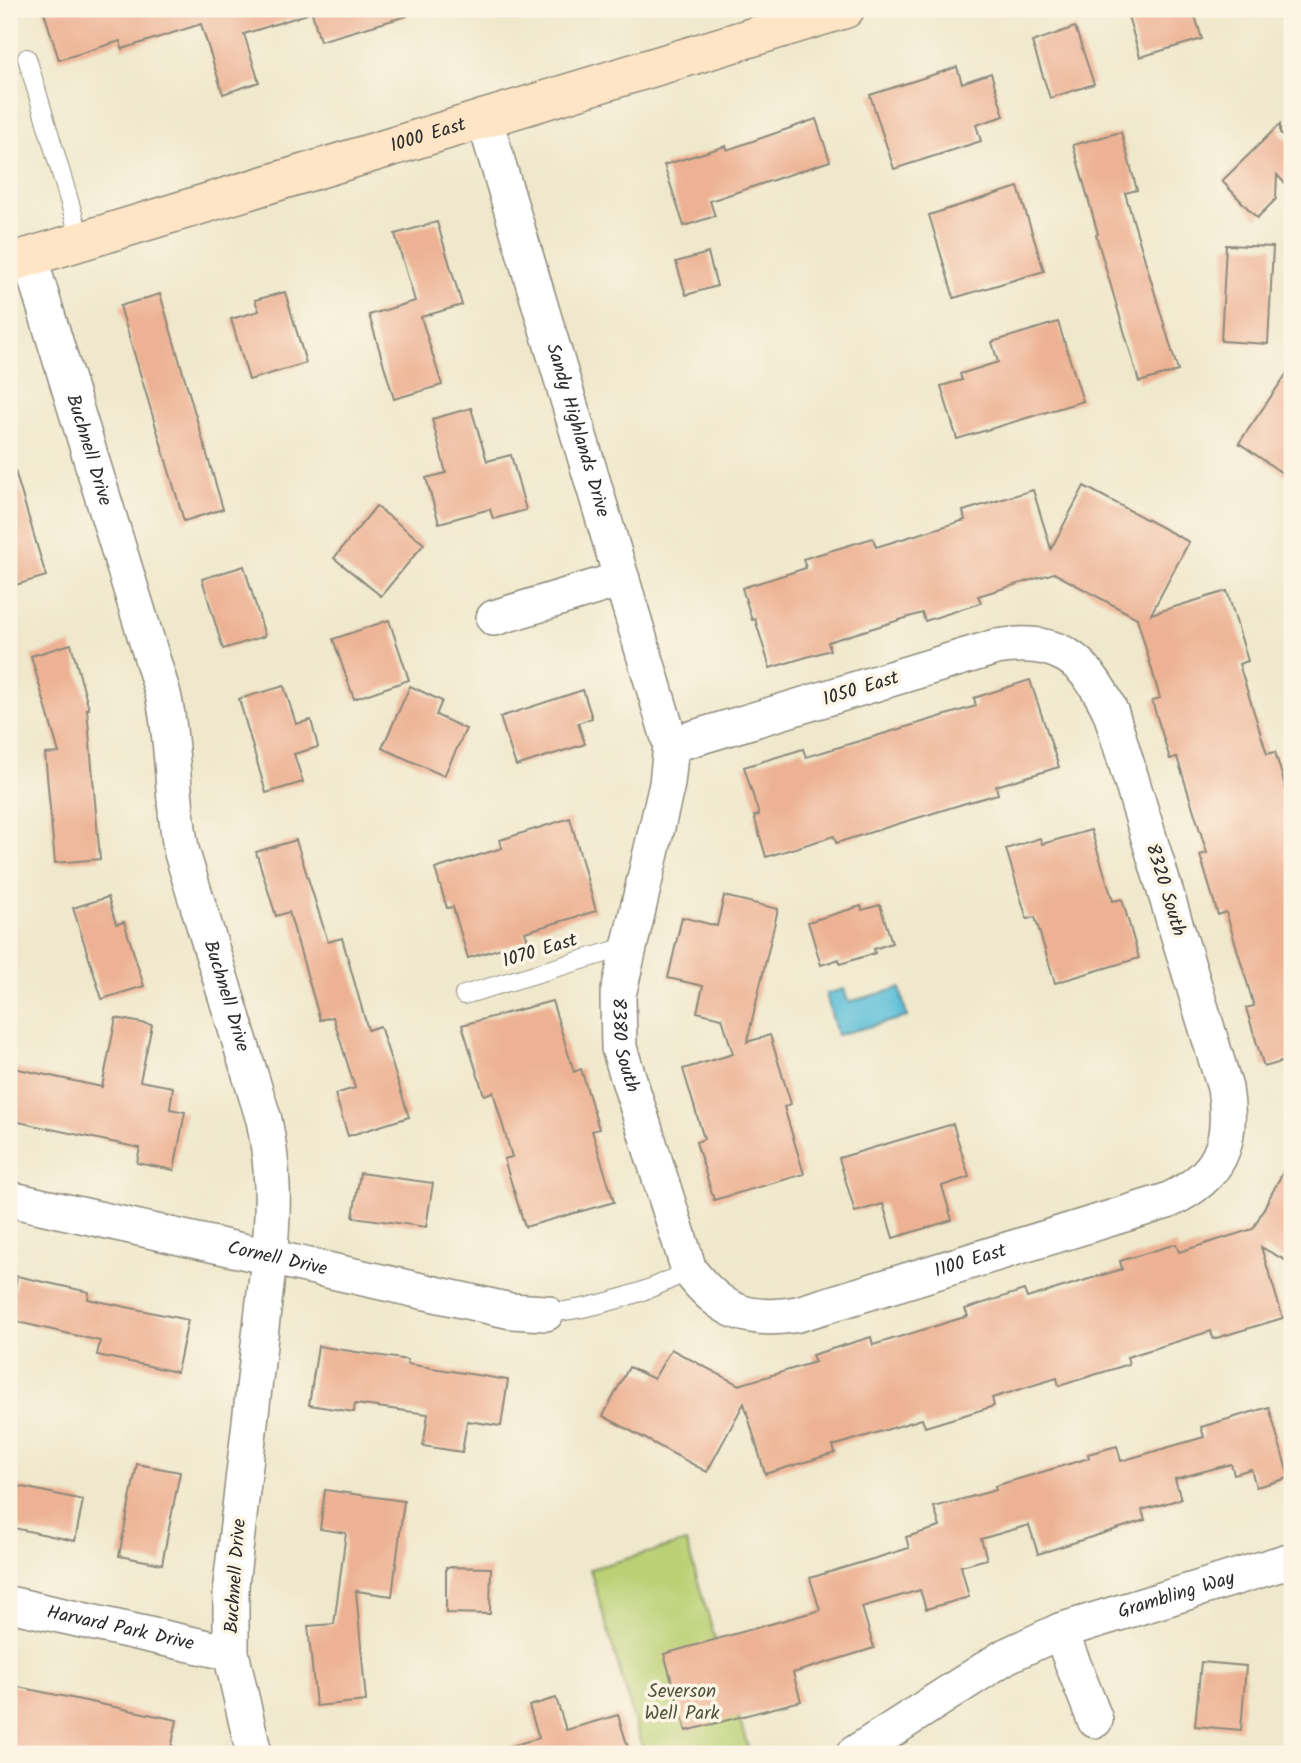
<svg xmlns="http://www.w3.org/2000/svg" width="1301" height="1763" viewBox="0 0 1301 1763" font-family="Kalam,sans-serif">
<rect width="100%" height="100%" fill="#fcf5e5"/>
<filter id="ink" filterUnits="userSpaceOnUse"><feTurbulence type="fractalNoise" baseFrequency=".0143" numOctaves="2"/><feDisplacementMap in="SourceGraphic" scale="14" xChannelSelector="R" yChannelSelector="G"/><feConvolveMatrix kernelMatrix="1 2 1 2 8 2 1 2 1" color-interpolation-filters="sRGB"/></filter>
<filter id="wash" filterUnits="userSpaceOnUse"><feTurbulence type="fractalNoise" baseFrequency=".00686" numOctaves="4" result="noise"/><feDisplacementMap in="SourceGraphic" scale="28" xChannelSelector="R" yChannelSelector="G"/><feGaussianBlur stdDeviation="1.57" result="paint"/><feColorMatrix in="noise" values="0 0 0 0 0 0 0 0 0 0 0 0 0 0 0 0 0 1.4 0 .05"/><feComposite in="paint" operator="in"/></filter>
<g filter="url(#wash)">
<rect width="100%" height="100%" fill="#efe8cc"/>
<path fill="#b9d075" stroke="#727e50" stroke-width="2" d="M 686,1542 L 750,1754 L 644,1754 L 590,1569 Z"/>
<path fill="#5abed8" stroke="#427482" stroke-width="2" d="M 900,988 L 907,1017 L 837,1035 L 826,994 L 844,989 L 848,1002 Z"/>
<g id="blocks">
<path fill="#edb294" d="M 43,9 L 306,9 L 307,14 L 244,34 L 259,82 L 223,94 L 201,24 L 122,49 L 120,41 L 59,60 Z
M 311,9 L 406,9 L 407,16 L 320,41 Z
M 1126,9 L 1193,9 L 1202,39 L 1140,57 Z
M 1075,27 L 1094,84 L 1050,98 L 1032,42 Z
M 957,67 L 962,83 L 991,73 L 1004,116 L 976,125 L 981,141 L 894,169 L 870,95 Z
M 816,119 L 830,161 L 710,201 L 715,216 L 684,226 L 664,165 L 726,146 L 727,150 Z
M 1280,124 L 1280,133 L 1292,145 L 1292,191 L 1277,175 L 1276,199 L 1257,218 L 1222,181 Z
M 1121,132 L 1137,190 L 1125,193 L 1178,371 L 1139,382 L 1096,235 L 1098,234 L 1073,145 Z
M 1018,187 L 1044,271 L 954,298 L 929,215 Z
M 437,222 L 462,305 L 421,317 L 442,385 L 394,399 L 369,315 L 415,301 L 395,234 Z
M 1226,245 L 1273,247 L 1268,344 L 1221,341 Z
M 708,253 L 717,286 L 686,295 L 676,262 Z
M 285,292 L 306,363 L 249,380 L 231,319 L 259,311 L 255,300 Z
M 160,294 L 223,509 L 184,521 L 120,306 Z
M 1058,322 L 1083,401 L 957,439 L 941,386 L 962,380 L 960,374 L 998,362 L 992,342 Z
M 1292,366 L 1292,480 L 1239,443 Z
M 471,408 L 487,461 L 511,455 L 526,510 L 493,519 L 490,509 L 439,523 L 426,478 L 446,473 L 432,419 Z
M 15,471 L 46,576 L 9,587 L 9,472 Z
M 1084,486 L 1189,542 L 1151,614 L 1227,591 L 1248,661 L 1239,664 L 1267,754 L 1275,752 L 1292,809 L 1292,1059 L 1264,1067 L 1246,1008 L 1254,1006 L 1226,912 L 1218,915 L 1200,855 L 1207,853 L 1177,757 L 1170,759 L 1152,701 L 1160,698 L 1137,618 L 1054,573 L 978,596 L 981,603 L 925,621 L 922,613 L 828,642 L 830,650 L 770,668 L 755,619 L 752,620 L 742,588 L 806,568 L 803,559 L 873,538 L 876,547 L 965,520 L 963,511 L 1033,490 L 1051,549 Z
M 376,506 L 424,544 L 381,596 L 334,558 Z
M 244,566 L 265,636 L 223,649 L 202,579 Z
M 389,620 L 409,680 L 354,699 L 333,639 Z
M 71,644 L 89,709 L 87,709 L 100,859 L 55,863 L 45,754 L 59,753 L 31,656 Z
M 1030,680 L 1059,767 L 996,786 L 998,794 L 966,803 L 836,843 L 834,836 L 766,857 L 754,816 L 759,815 L 744,767 L 803,749 L 806,757 L 976,706 L 974,698 Z
M 284,686 L 296,724 L 311,720 L 318,747 L 294,754 L 303,782 L 266,793 L 239,699 Z
M 410,686 L 442,701 L 436,715 L 466,729 L 444,776 L 382,748 Z
M 583,690 L 592,718 L 578,723 L 585,744 L 516,766 L 500,717 Z
M 570,818 L 596,911 L 525,932 L 528,940 L 468,958 L 453,907 L 447,908 L 435,869 L 502,848 L 500,840 Z
M 1091,830 L 1113,901 L 1122,899 L 1139,958 L 1055,983 L 1035,917 L 1027,919 L 1006,849 L 1040,838 L 1042,844 Z
M 296,840 L 328,942 L 342,938 L 368,1030 L 380,1026 L 409,1117 L 348,1136 L 335,1094 L 355,1088 L 333,1017 L 320,1020 L 289,912 L 276,916 L 256,852 Z
M 724,896 L 778,909 L 747,1042 L 770,1035 L 791,1104 L 784,1107 L 804,1174 L 714,1200 L 696,1142 L 704,1139 L 683,1069 L 733,1054 L 722,1018 L 697,1012 L 703,986 L 668,978 L 682,917 L 717,926 Z
M 108,897 L 116,924 L 124,922 L 144,986 L 102,999 L 73,908 Z
M 880,905 L 892,943 L 874,949 L 875,953 L 840,964 L 839,959 L 821,965 L 808,922 L 861,906 L 862,910 Z
M 552,1001 L 574,1072 L 581,1069 L 599,1129 L 592,1131 L 614,1202 L 525,1227 L 504,1159 L 512,1157 L 493,1092 L 484,1095 L 462,1025 Z
M 116,1018 L 152,1025 L 140,1081 L 173,1087 L 170,1109 L 185,1112 L 174,1170 L 137,1163 L 140,1148 L 9,1120 L 9,1067 L 102,1087 Z
M 953,1124 L 969,1177 L 942,1186 L 952,1220 L 893,1238 L 883,1204 L 855,1212 L 839,1158 Z
M 1292,1155 L 1292,1264 L 1261,1247 L 1283,1318 L 1213,1339 L 1211,1331 L 1127,1357 L 1129,1364 L 1059,1386 L 1057,1378 L 992,1398 L 994,1406 L 925,1427 L 922,1419 L 833,1446 L 835,1453 L 765,1474 L 744,1403 L 707,1472 L 603,1416 L 629,1367 L 654,1379 L 671,1349 L 739,1385 L 815,1362 L 812,1355 L 871,1337 L 873,1345 L 968,1316 L 965,1309 L 1024,1290 L 1027,1298 L 1122,1269 L 1120,1261 L 1176,1244 L 1179,1252 L 1253,1229 Z
M 360,1173 L 433,1183 L 426,1227 L 353,1217 Z
M 17,1276 L 89,1292 L 88,1299 L 188,1320 L 177,1372 L 97,1355 L 100,1341 L 9,1320 Z
M 318,1346 L 408,1360 L 407,1364 L 508,1380 L 501,1426 L 467,1421 L 462,1452 L 423,1446 L 428,1414 L 355,1404 L 354,1412 L 309,1405 Z
M 1269,1407 L 1289,1478 L 1256,1487 L 1251,1469 L 1234,1474 L 1231,1464 L 1175,1479 L 1181,1499 L 1142,1510 L 1145,1520 L 1038,1554 L 1029,1525 L 981,1539 L 987,1559 L 961,1566 L 969,1597 L 926,1609 L 920,1590 L 862,1607 L 874,1648 L 793,1673 L 801,1701 L 686,1731 L 664,1654 L 820,1610 L 810,1578 L 909,1548 L 906,1537 L 940,1527 L 934,1507 L 996,1490 L 995,1486 L 1089,1458 L 1088,1454 L 1117,1446 L 1121,1461 L 1204,1437 L 1201,1427 Z
M 137,1464 L 180,1472 L 162,1564 L 119,1556 Z
M 9,1484 L 83,1500 L 75,1541 L 9,1527 Z
M 325,1490 L 404,1501 L 392,1596 L 356,1591 L 366,1701 L 316,1706 L 308,1626 L 334,1624 L 346,1533 L 320,1529 Z
M 446,1567 L 491,1568 L 490,1614 L 446,1613 Z
M 1201,1662 L 1246,1666 L 1241,1730 L 1195,1726 Z
M 9,1685 L 177,1720 L 170,1754 L 9,1754 Z
M 556,1698 L 566,1730 L 618,1715 L 630,1754 L 509,1754 L 508,1747 L 539,1738 L 529,1706 Z"/>
</g>
</g>
<g filter="url(#ink)">
<use href="#blocks" fill-opacity="0" stroke="#8d8a7c" stroke-width="2"/>
<g fill="none" stroke-linecap="round" stroke-linejoin="round">
<g stroke="#8d8a7c" stroke-width="20">
<path id="lane" d="M 27,58 L 81,241
M 464,995 L 629,946
M 546,1313 C 591,1310 650,1292 689,1270"/>
</g>
<g stroke="#8d8a7c" stroke-width="38">
<g id="street">
<path id="s1" d="M 484,117 L 671,745 L 667,784 L 618,995 L 619,1048 L 689,1270 C 720,1311 747,1323 798,1314 L 1167,1201 C 1220,1177 1234,1144 1225,1088 L 1111,713 C 1086,658 1057,637 996,647 L 671,745"/>
<path id="s2" d="M 29,256 L 163,694 C 175,747 171,800 182,853 L 264,1120 C 274,1169 274,1208 269,1259 L 231,1585 L 231,1653 L 254,1754"/>
<path d="M 494,618 L 622,579"/>
<path id="s3" d="M 9,1199 L 511,1311 L 546,1313"/>
<path id="s4" d="M 9,1604 L 231,1653"/>
<path d="M 1060,1631 L 1095,1720"/>
<path id="s5" d="M 854,1754 L 1006,1656 L 1060,1631 L 1292,1560"/>
</g>
</g>
<g stroke="#8d8a7c" stroke-width="41">
<g id="secondary">
<path id="s6" d="M 9,263 L 845,9"/>
</g>
</g>
<use href="#lane" stroke="#fff" stroke-width="18"/>
<use href="#street" stroke="#fff" stroke-width="35"/>
<use href="#secondary" stroke="#fee5c5" stroke-width="38"/>
</g>
</g>
<g text-anchor="middle" dominant-baseline="central" stroke-width="7" stroke-linejoin="round" paint-order="stroke">
<g font-size="19" fill="#2b2b2b" stroke="#fcf5e5">
<text stroke="none"><textPath href="#s6" startOffset="438">1000 East</textPath></text>
<text stroke="none"><textPath href="#s1" startOffset="327">Sandy Highlands Drive</textPath></text>
<text stroke="none"><textPath href="#s2" startOffset="203">Buchnell Drive</textPath></text>
<text transform="translate(861 689) rotate(-17)">1050 East</text>
<text transform="translate(1165 890) rotate(73)">8320 South</text>
<text transform="translate(540 951) rotate(-17)">1070 East</text>
<text stroke="none"><textPath href="#s2" startOffset="768">Buchnell Drive</textPath></text>
<text stroke="none"><textPath href="#s1" startOffset="962">8380 South</textPath></text>
<text stroke="none"><textPath href="#s3" startOffset="275">Cornell Drive</textPath></text>
<text stroke="none"><textPath href="#s1" startOffset="1503">1100 East</textPath></text>
<text transform="translate(236 1576) rotate(-86)">Buchnell Drive</text>
<text stroke="none"><textPath href="#s5" startOffset="362">Grambling Way</textPath></text>
<text stroke="none"><textPath href="#s4" startOffset="114">Harvard Park Drive</textPath></text>
</g>
<g font-size="19" fill="#4e543e" stroke="#fcf5e5">
<text x="682" y="1692">Severson<tspan x="682" dy="22">Well Park</tspan></text>
</g>
</g>
<rect width="1301" height="1763" fill="none" stroke="#fcf5e5" stroke-width="35"/>
</svg>
